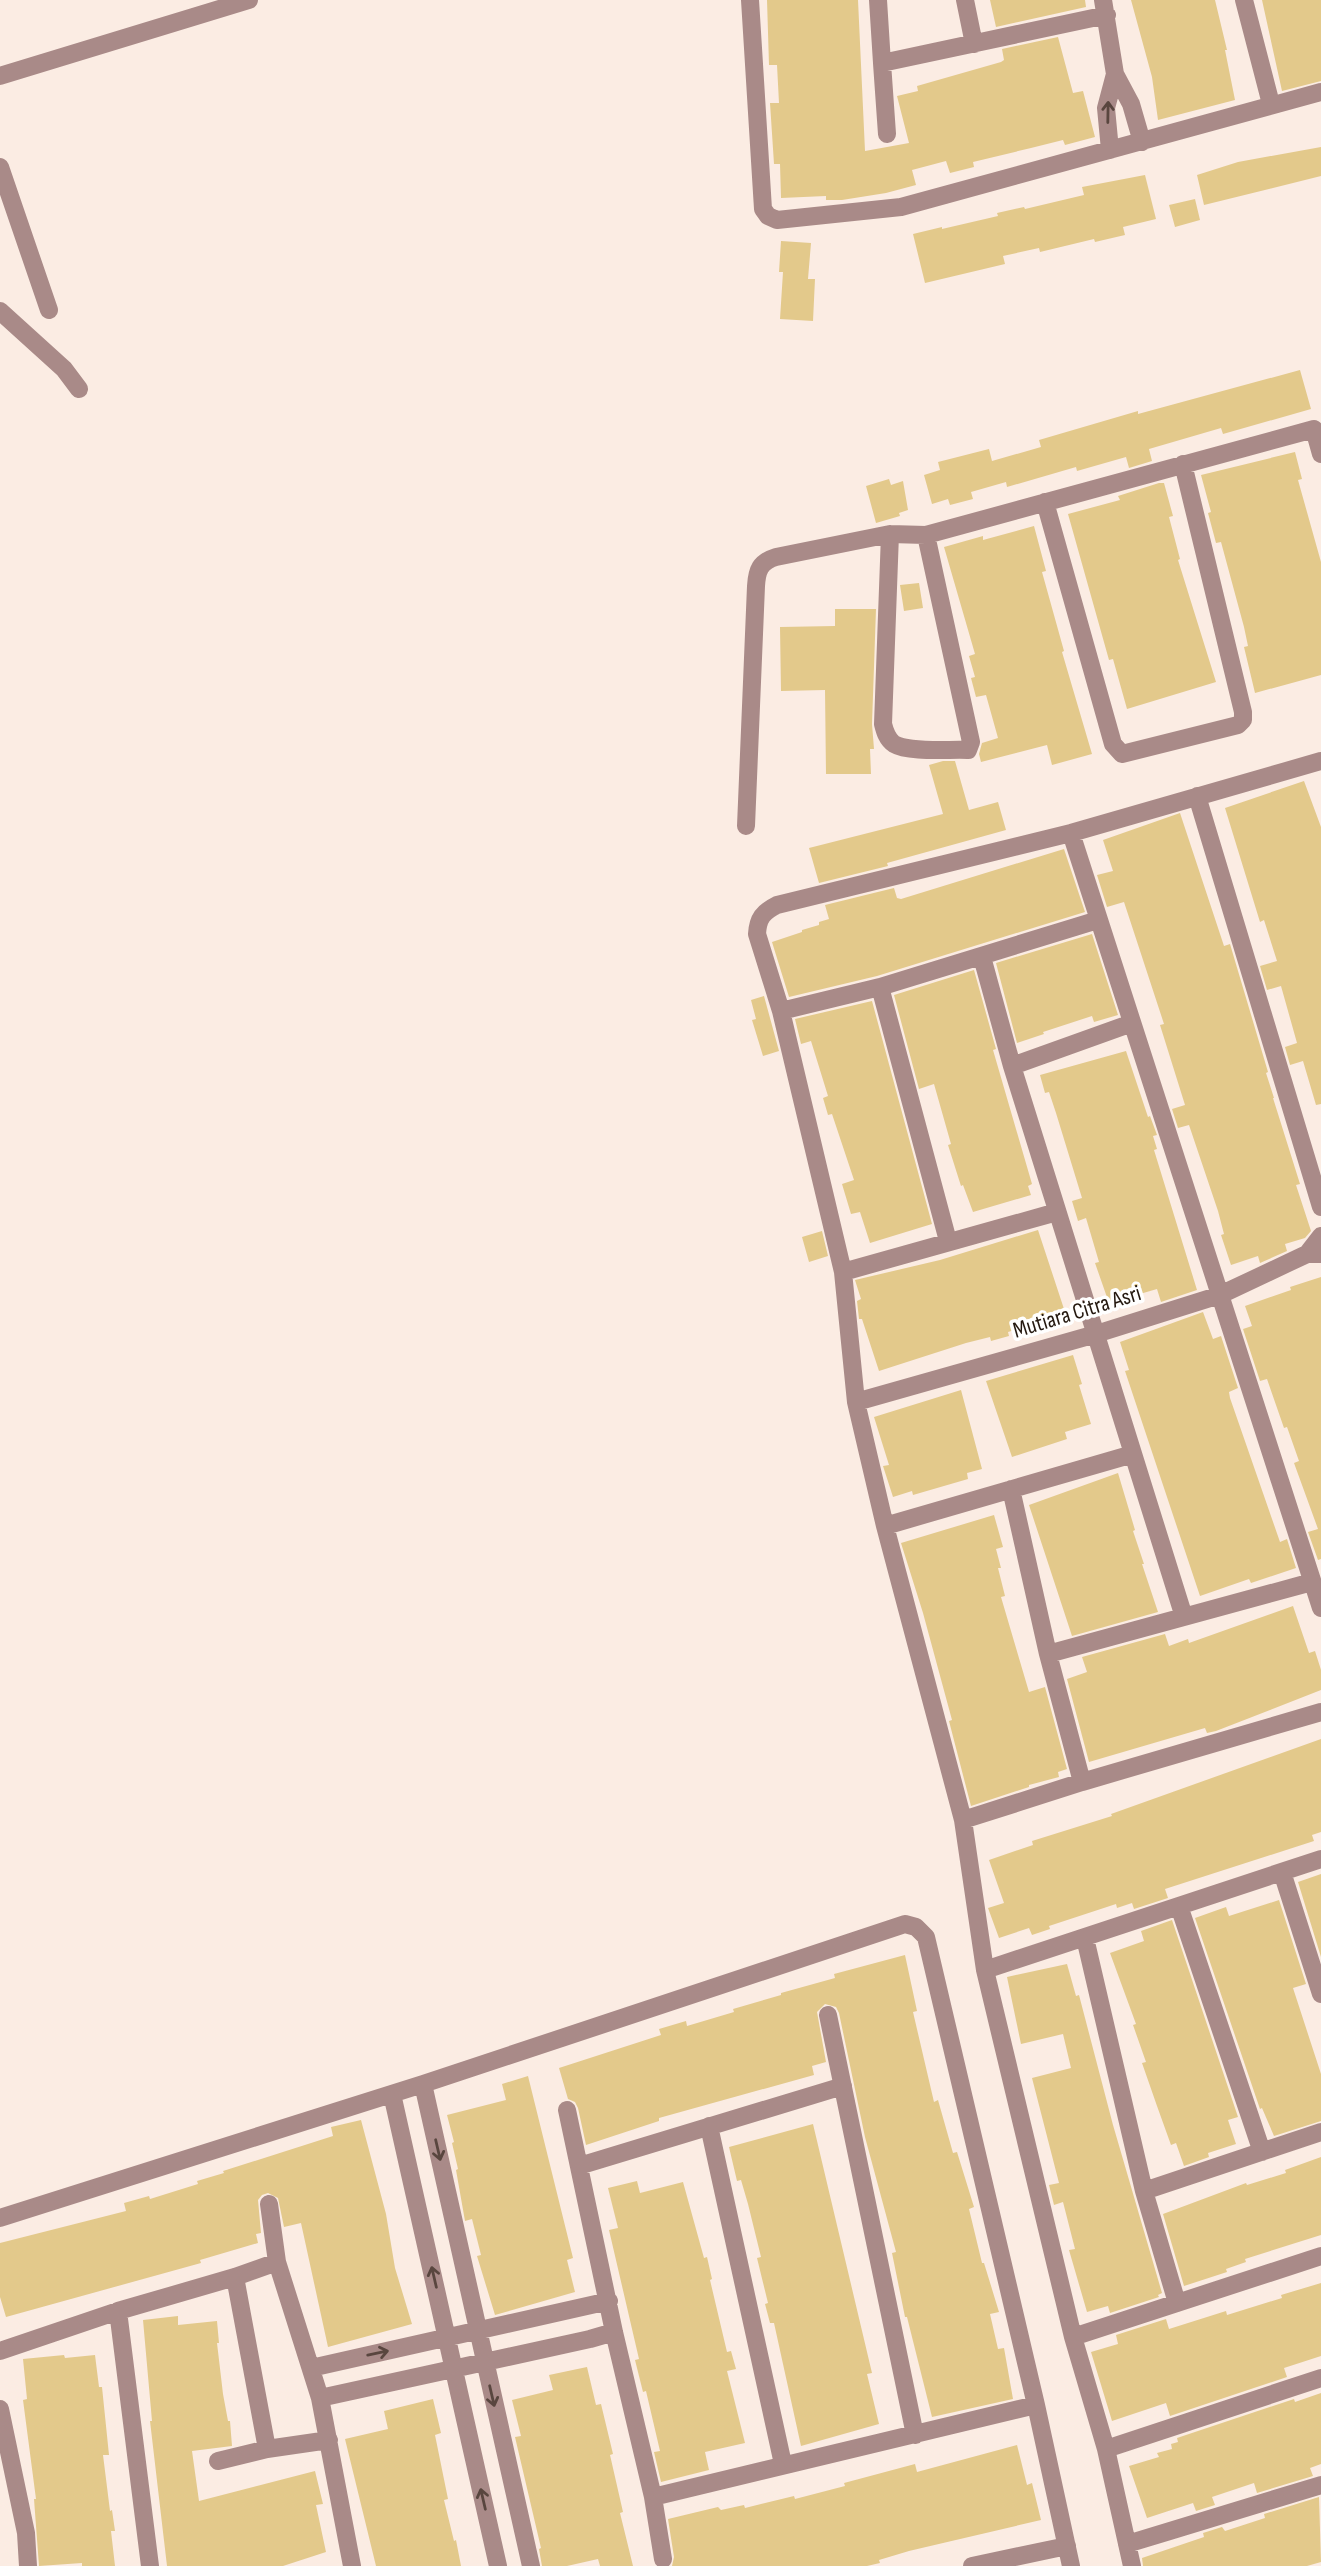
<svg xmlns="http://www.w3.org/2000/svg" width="1321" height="2566" viewBox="0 0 1321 2566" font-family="'Sofia Sans Condensed',sans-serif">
<rect width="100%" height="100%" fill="#fbece3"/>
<path fill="#e3c98b" d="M 767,0 L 858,0 L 865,151 L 909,143 L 897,96 L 918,91 L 917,86 L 1001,62 L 1004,60 L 1002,49 L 1058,37 L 1073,93 L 1083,91 L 1095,137 L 1065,145 L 1063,140 L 1031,148 L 973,162 L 974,167 L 950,173 L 946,161 L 912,170 L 916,185 L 886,193 L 842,200 L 826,200 L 826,196 L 781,198 L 780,164 L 774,164 L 770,103 L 779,103 L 777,65 L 769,65 Z
M 990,0 L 1085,0 L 1086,7 L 996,27 Z
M 1131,0 L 1215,0 L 1227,50 L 1225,50 L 1235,100 L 1158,120 L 1152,77 Z
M 1262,0 L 1321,0 L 1321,81 L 1282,91 Z
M 1321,147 L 1321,176 L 1204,205 L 1197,175 L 1238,162 Z
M 1145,175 L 1156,219 L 1123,227 L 1125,235 L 1095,242 L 1094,239 L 1040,252 L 1039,248 L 1003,256 L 1005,264 L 925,283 L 913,234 L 942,227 L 942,229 L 998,216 L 997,213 L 1024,207 L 1025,209 L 1084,195 L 1082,187 Z
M 1195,199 L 1200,220 L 1175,227 L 1169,205 Z
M 781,241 L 811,243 L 808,279 L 815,279 L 813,321 L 780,319 L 783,272 L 779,272 Z
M 1300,370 L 1311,409 L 1223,434 L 1221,428 L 1149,449 L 1152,461 L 1129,468 L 1126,457 L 1077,471 L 1076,467 L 1007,487 L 1006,482 L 971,492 L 973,499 L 950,505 L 948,499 L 932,504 L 924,475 L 940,470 L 938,462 L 989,449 L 992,461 L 1041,447 L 1039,440 L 1138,411 L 1138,414 Z
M 1295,452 L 1302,479 L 1298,480 L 1321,562 L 1321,675 L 1255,693 L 1244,647 L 1248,646 L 1244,627 L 1221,542 L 1216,543 L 1208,513 L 1211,512 L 1201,475 Z
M 889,479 L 891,485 L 903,481 L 908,510 L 899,513 L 900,516 L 876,523 L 866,486 Z
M 1159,483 L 1164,483 L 1173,516 L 1169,517 L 1180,559 L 1178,560 L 1216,682 L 1127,709 L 1113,659 L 1109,660 L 1068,514 L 1120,500 L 1118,496 Z
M 1034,526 L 1046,571 L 1042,572 L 1064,651 L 1062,652 L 1092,754 L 1052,765 L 1047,745 L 981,762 L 979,754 L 982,743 L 998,738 L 986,695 L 976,697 L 971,678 L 975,677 L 969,656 L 975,654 L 944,547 L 983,536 L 983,540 Z
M 919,583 L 923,608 L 904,611 L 900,585 Z
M 835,609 L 876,609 L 872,724 L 874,749 L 870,749 L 871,774 L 826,774 L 825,690 L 781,691 L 780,627 L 835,626 Z
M 943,761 L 955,761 L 969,810 L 998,802 L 1006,830 L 887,863 L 888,866 L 819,883 L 809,848 L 943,814 L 929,765 Z
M 1304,781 L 1321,827 L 1321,1104 L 1316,1105 L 1303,1061 L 1290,1065 L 1285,1047 L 1297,1043 L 1281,986 L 1267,990 L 1260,966 L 1277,961 L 1264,920 L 1260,922 L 1225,808 Z
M 1180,813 L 1224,946 L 1230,944 L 1268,1072 L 1266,1073 L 1274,1098 L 1273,1098 L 1300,1184 L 1296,1185 L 1311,1231 L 1305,1238 L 1285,1244 L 1287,1251 L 1260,1263 L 1258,1256 L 1231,1265 L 1221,1235 L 1224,1234 L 1218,1211 L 1189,1125 L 1178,1128 L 1172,1109 L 1185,1105 L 1160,1025 L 1164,1024 L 1124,902 L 1107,907 L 1097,875 L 1113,871 L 1103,840 Z
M 1064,849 L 1085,912 L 877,976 L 789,997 L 772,942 L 802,932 L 802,930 L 819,925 L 819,922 L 829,919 L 825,905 L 894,888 L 897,898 L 901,899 Z
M 1092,934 L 1118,1015 L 1094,1022 L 1092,1016 L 1043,1032 L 1044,1034 L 1017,1043 L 996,963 Z
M 974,970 L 996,1049 L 993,1050 L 1032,1184 L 1028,1186 L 1031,1195 L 973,1212 L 963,1185 L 961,1186 L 948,1145 L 951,1144 L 934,1084 L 919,1089 L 894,995 Z
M 764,996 L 779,1051 L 763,1056 L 752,1020 L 756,1019 L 751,1000 Z
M 872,1001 L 932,1224 L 870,1243 L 860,1212 L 851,1214 L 842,1184 L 854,1180 L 832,1114 L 828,1115 L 823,1098 L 828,1096 L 811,1041 L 801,1044 L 795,1019 Z
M 1126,1051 L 1148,1117 L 1150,1116 L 1157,1135 L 1153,1136 L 1157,1149 L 1154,1150 L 1197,1290 L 1161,1302 L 1157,1289 L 1109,1303 L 1095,1263 L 1099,1262 L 1086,1218 L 1078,1221 L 1072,1201 L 1082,1198 L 1056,1113 L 1049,1092 L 1045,1093 L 1040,1075 Z
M 1038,1230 L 1064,1309 L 1026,1320 L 1028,1326 L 1008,1332 L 1009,1336 L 991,1341 L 990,1337 L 966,1343 L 879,1371 L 862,1319 L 859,1319 L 857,1301 L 861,1299 L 855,1280 L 940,1260 Z
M 822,1231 L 828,1256 L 809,1262 L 802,1237 Z
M 1321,1277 L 1321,1559 L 1318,1560 L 1308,1532 L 1318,1529 L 1294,1463 L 1299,1461 L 1287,1427 L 1284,1428 L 1267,1379 L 1260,1381 L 1243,1329 L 1252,1326 L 1245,1306 L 1291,1290 L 1290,1287 Z
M 1203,1312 L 1213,1339 L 1221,1336 L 1238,1388 L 1229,1392 L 1230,1398 L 1280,1542 L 1287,1539 L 1296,1568 L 1251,1583 L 1249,1579 L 1200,1596 L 1125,1371 L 1129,1370 L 1120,1342 Z
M 1073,1355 L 1082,1384 L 1079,1385 L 1091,1424 L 1065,1432 L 1067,1439 L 1012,1457 L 986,1381 Z
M 961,1390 L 982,1469 L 967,1473 L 968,1479 L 913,1495 L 912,1491 L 893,1497 L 883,1466 L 889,1465 L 874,1417 Z
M 1118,1473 L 1135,1530 L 1133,1531 L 1144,1564 L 1142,1564 L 1158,1612 L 1072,1636 L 1029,1505 Z
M 994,1515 L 1003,1547 L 996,1549 L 1001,1568 L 998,1568 L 1005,1596 L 1001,1597 L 1029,1692 L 1045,1687 L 1067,1769 L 1058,1772 L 1059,1777 L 1029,1785 L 1029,1787 L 971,1806 L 949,1721 L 952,1720 L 923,1613 L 901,1543 Z
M 1293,1606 L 1309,1653 L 1315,1651 L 1321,1670 L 1321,1690 L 1216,1731 L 1207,1733 L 1205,1728 L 1089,1762 L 1067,1679 L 1087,1672 L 1082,1657 L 1165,1634 L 1169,1646 L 1188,1639 L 1189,1643 Z
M 1321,1739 L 1321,1832 L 1312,1835 L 1314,1841 L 1165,1889 L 1168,1898 L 1134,1909 L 1132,1903 L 1117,1908 L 1116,1904 L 1049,1926 L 1050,1929 L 1032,1935 L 1029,1928 L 999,1938 L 988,1908 L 1004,1903 L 989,1860 L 1033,1845 L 1032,1841 L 1112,1816 L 1111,1814 Z
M 1321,1874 L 1321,1957 L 1298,1882 Z
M 1279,1900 L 1306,1984 L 1293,1988 L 1321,2074 L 1321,2121 L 1274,2136 L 1262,2108 L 1260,2109 L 1195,1918 L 1226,1907 L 1229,1916 Z
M 1172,1920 L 1238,2117 L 1228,2120 L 1236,2144 L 1208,2153 L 1209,2157 L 1184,2166 L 1176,2143 L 1171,2145 L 1157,2106 L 1142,2063 L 1146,2062 L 1133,2025 L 1136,2024 L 1110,1953 L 1144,1941 L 1141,1931 Z
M 905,1955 L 917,2011 L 913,2012 L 934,2102 L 938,2100 L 953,2153 L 957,2152 L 974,2207 L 969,2209 L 982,2263 L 984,2263 L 999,2312 L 990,2314 L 998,2349 L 1004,2348 L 1013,2399 L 932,2417 L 907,2317 L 905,2317 L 892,2253 L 896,2252 L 865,2137 L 839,2013 L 836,2007 L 825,2004 L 817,2012 L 826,2062 L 812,2066 L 814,2075 L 659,2118 L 659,2121 L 586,2145 L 578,2108 L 575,2102 L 568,2099 L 559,2068 L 661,2035 L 659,2029 L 686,2021 L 687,2026 L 734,2012 L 733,2009 L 781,1995 L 781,1993 L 835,1978 L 834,1974 Z
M 1067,1964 L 1076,1996 L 1079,1995 L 1113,2125 L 1162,2293 L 1158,2295 L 1159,2297 L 1110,2313 L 1108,2306 L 1087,2312 L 1069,2250 L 1075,2249 L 1063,2202 L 1054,2205 L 1049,2185 L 1059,2183 L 1032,2078 L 1071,2068 L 1063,2034 L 1021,2044 L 1007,1977 Z
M 528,2076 L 573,2258 L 567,2260 L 575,2292 L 495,2315 L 477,2256 L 481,2255 L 472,2219 L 465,2221 L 456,2170 L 458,2169 L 452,2143 L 454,2142 L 447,2115 L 506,2100 L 502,2084 Z
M 361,2120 L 386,2214 L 395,2268 L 412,2324 L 328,2347 L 301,2223 L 284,2227 L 278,2198 L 268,2193 L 262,2195 L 258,2200 L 261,2233 L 256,2234 L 258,2243 L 200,2260 L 201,2263 L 6,2317 L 0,2297 L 0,2243 L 126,2211 L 124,2203 L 149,2196 L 150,2199 L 198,2184 L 197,2181 L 224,2173 L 223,2171 L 333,2136 L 331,2127 Z
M 813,2124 L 872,2373 L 867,2374 L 879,2424 L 801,2446 L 774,2323 L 770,2323 L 765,2304 L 768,2303 L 757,2258 L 761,2257 L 748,2204 L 741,2180 L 737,2181 L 729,2147 Z
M 1321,2157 L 1321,2235 L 1245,2259 L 1246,2262 L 1226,2269 L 1227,2272 L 1184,2286 L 1163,2214 L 1246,2183 L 1247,2185 L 1286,2173 L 1285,2170 Z
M 637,2181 L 640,2193 L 683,2182 L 704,2258 L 707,2257 L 712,2279 L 710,2280 L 727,2352 L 731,2351 L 736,2369 L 727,2371 L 745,2443 L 705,2452 L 709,2470 L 661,2482 L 654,2452 L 660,2451 L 646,2391 L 643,2392 L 635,2360 L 639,2359 L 609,2230 L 618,2228 L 608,2188 Z
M 1321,2283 L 1321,2356 L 1284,2368 L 1287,2377 L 1170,2416 L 1166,2403 L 1112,2421 L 1091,2352 L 1118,2344 L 1116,2335 L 1166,2319 L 1169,2329 L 1226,2311 L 1227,2315 L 1282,2298 L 1281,2295 Z
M 178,2316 L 178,2325 L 217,2321 L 219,2343 L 217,2343 L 223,2394 L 228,2421 L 230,2421 L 232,2446 L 192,2451 L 199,2501 L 315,2471 L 323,2504 L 316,2505 L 326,2552 L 283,2566 L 167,2566 L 150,2421 L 152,2421 L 143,2320 Z
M 64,2355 L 65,2358 L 95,2355 L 99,2387 L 102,2387 L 109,2455 L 103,2455 L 110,2511 L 112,2510 L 115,2531 L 111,2531 L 115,2566 L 82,2566 L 82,2563 L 39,2566 L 34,2499 L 36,2499 L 23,2400 L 27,2399 L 23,2359 Z
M 587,2367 L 596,2405 L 601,2404 L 613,2454 L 610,2455 L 623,2512 L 620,2513 L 633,2566 L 600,2566 L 598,2559 L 567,2566 L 542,2566 L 539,2549 L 541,2548 L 515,2437 L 521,2436 L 512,2400 L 553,2390 L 549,2375 Z
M 1321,2393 L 1321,2464 L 1310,2468 L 1313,2476 L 1257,2493 L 1254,2483 L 1212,2497 L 1215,2505 L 1196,2511 L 1193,2503 L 1147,2518 L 1129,2466 L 1159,2457 L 1157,2453 L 1172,2449 L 1171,2444 L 1178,2442 L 1177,2438 L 1294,2399 L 1295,2402 Z
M 433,2399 L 441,2433 L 435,2435 L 448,2499 L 444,2500 L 454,2541 L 456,2540 L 461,2566 L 376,2566 L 345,2439 L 388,2429 L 384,2411 Z
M 1017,2445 L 1027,2485 L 1032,2483 L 1041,2520 L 909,2551 L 879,2560 L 880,2563 L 867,2566 L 672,2566 L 674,2557 L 668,2519 L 718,2507 L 721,2510 L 744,2505 L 745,2508 L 794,2496 L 795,2499 L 845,2486 L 844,2483 L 915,2464 L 917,2472 Z
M 1319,2497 L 1321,2562 L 1307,2566 L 1143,2566 L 1142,2558 L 1204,2537 L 1203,2533 L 1222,2527 L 1225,2531 L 1265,2518 L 1264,2514 Z"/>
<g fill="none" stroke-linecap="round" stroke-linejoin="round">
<path stroke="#a98a88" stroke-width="18" d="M 750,0 L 763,209 L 768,216 L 777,220 L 901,207 L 1321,92
M 878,0 L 882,63 L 1107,15
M 965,0 L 974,44
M 1103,0 L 1115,74 L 1131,104 L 1142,142
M 1244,0 L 1271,104
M 882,63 L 887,134
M 0,76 L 249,0
M 1110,150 L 1106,108 L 1115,74
M 0,167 L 49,310
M 0,311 L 64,369 L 79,389
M 1045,502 L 1113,744 L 1122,754 L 1238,725 L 1243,720 L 1243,712 L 1183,464
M 890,534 L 883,724 C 885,732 887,739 894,744 C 909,753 950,749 968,750 L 971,742 L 926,535
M 1197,796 L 1321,1207
M 746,826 L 756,586 C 757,570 760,562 776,557 L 890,534 L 926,535 L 1314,429 L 1321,454
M 1071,833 L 1321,1608
M 982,957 L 1012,1066 L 1184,1617
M 880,987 L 948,1241
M 781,1011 L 880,987 L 1098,920
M 1012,1066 L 1132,1023
M 1307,1254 L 1321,1236
M 843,1272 L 1057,1212
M 856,1402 L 1096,1334 L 1220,1295 L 1307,1254 L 1321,1254
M 1011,1489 L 1048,1654 L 1082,1782
M 885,1526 L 1133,1454
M 1048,1654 L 1312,1582
M 963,1820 L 1082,1782 L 1321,1712
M 1282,1872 L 1321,1994
M 1179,1906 L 1262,2152
M 1085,1938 L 1144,2191 L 1177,2303
M 985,1970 L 1321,1859
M 828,2015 L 915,2435
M 423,2084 L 531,2566
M 392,2094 L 498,2566
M 567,2110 L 614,2332 L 653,2497 L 663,2559
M 709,2126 L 783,2464
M 579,2166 L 843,2086
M 1144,2191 L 1321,2132
M 269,2204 L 277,2262 L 320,2398 L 352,2566
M 0,2218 L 423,2084 L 905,1924 L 916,1927 L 926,1937 L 1036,2405 L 1071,2566
M 235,2277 L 267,2449
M 118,2311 L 150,2566
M 1073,2337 L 1321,2256
M 0,2351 L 118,2311 L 235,2277 L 277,2262
M 311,2368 L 609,2301
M 320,2398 L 590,2339 L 614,2332
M 0,2409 L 26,2533 L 28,2566
M 1106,2449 L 1321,2378
M 218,2461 L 267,2449 L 329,2440
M 653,2497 L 1036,2405
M 1127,2544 L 1321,2485
M 972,2566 L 1067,2546
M 1132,2566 L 1106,2449 L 1073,2337 L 985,1970 L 963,1820 L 885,1526 L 856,1402 L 843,1272 L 781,1011 L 757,934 C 758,918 763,912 777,905 L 1071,833 L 1321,761"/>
</g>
<defs><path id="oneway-shaft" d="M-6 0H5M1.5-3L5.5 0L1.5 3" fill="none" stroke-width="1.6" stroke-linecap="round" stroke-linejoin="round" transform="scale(1.75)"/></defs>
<g stroke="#59463f">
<use href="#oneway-shaft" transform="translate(1108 112) rotate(-89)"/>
<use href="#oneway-shaft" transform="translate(438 2150) rotate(77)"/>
<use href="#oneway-shaft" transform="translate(434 2277) rotate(-103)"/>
<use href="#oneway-shaft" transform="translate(378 2353) rotate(-12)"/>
<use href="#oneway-shaft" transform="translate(492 2396) rotate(77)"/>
<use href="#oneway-shaft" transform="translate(483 2499) rotate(-103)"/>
</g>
<g text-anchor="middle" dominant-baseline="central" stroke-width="7" stroke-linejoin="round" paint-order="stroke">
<g font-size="23" fill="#24180f" stroke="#fff">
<text transform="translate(1077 1312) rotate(-17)">Mutiara Citra Asri</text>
</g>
</g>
</svg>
